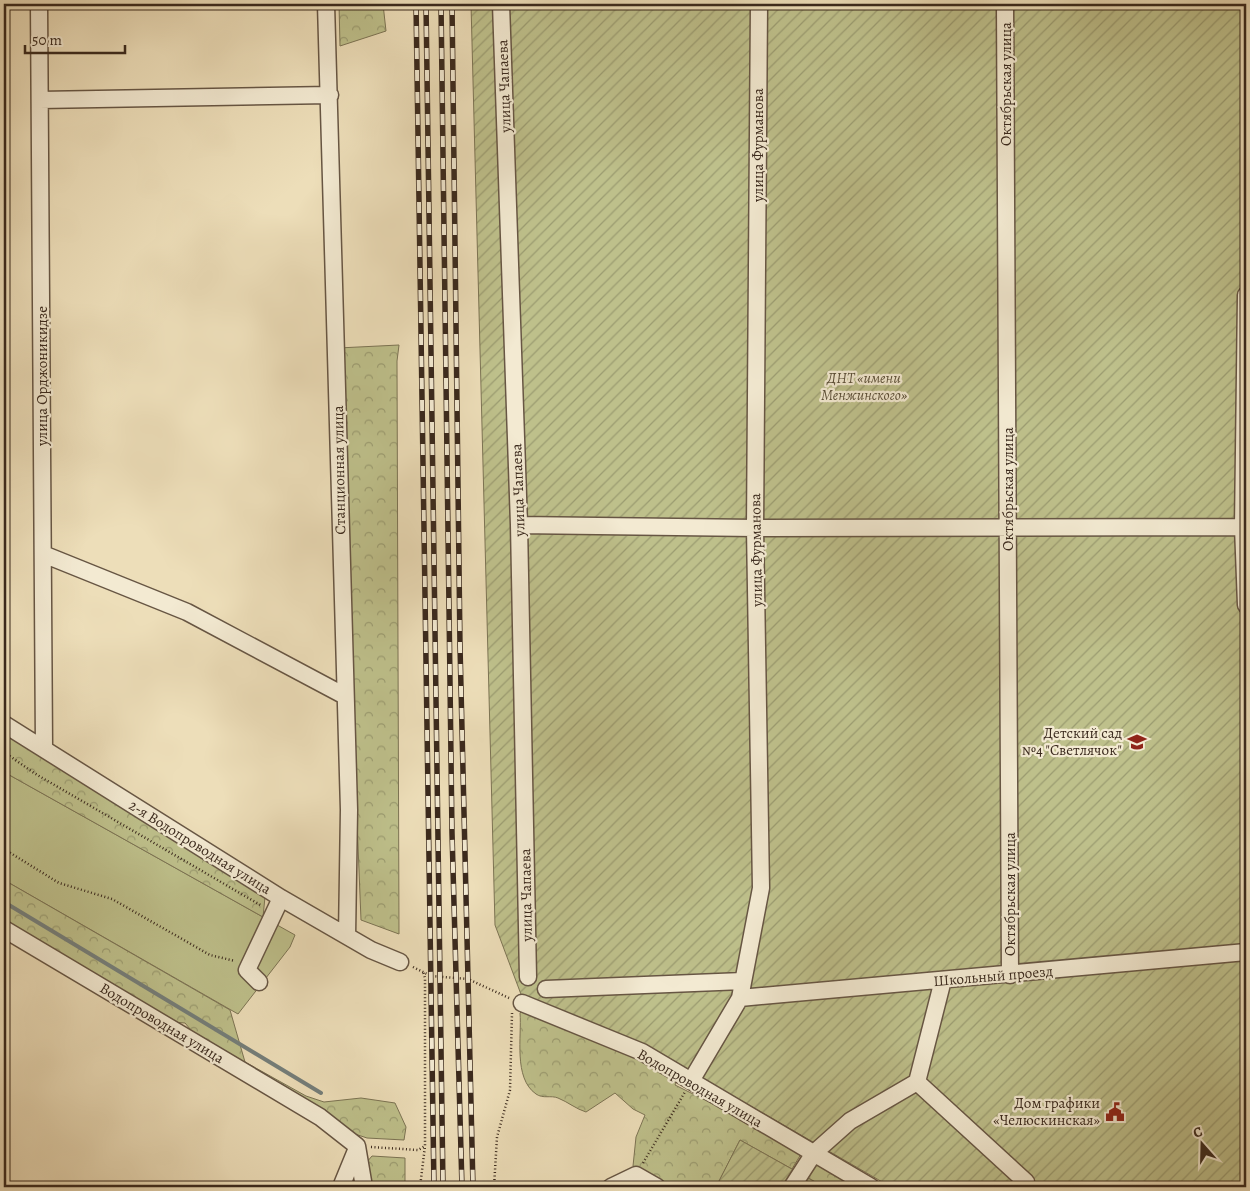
<svg xmlns="http://www.w3.org/2000/svg" width="1250" height="1191" viewBox="0 0 1250 1191" font-family="Alegreya,serif">
<defs>
<pattern id="forest-crowns" width="20" height="18" patternUnits="userSpaceOnUse" patternTransform="scale(1.25)"><rect width="20" height="18" fill="#bec08b"/><path d="M2 6a3 3 0 1 1 6 0M12 15a3 3 0 1 1 6 0" fill="none" stroke="#9b9c71"/></pattern>
<pattern id="garden-furrows" width="10" height="10" patternUnits="userSpaceOnUse" patternTransform="scale(1.25)"><rect width="10" height="10" fill="#bec08b"/><path d="M-1 1l2-2M0 10L10 0M9 11l2-2" fill="none" stroke="#9b9c71"/></pattern>
</defs>
<rect width="100%" height="100%" fill="#eddeb9"/>
<filter id="stains"><feTurbulence type="fractalNoise" baseFrequency=".004" numOctaves="4"/><feColorMatrix values="0 0 0 0 .2 0 0 0 0 .09 0 0 0 0 .02 0 0 0 .5 -.17"/></filter>
<radialGradient id="worn" r=".72"><stop offset=".6" stop-color="#630" stop-opacity="0"/><stop offset="1" stop-color="#630" stop-opacity=".3"/></radialGradient>
<path fill="#bec08b" stroke="#7c7454" d="M 4,772 L 295,935 L 290,947 L 238,1014 L 4,880 Z"/>
<path fill="url(#forest-crowns)" stroke="#7c7454" d="M 339,4 L 383,4 L 386,31 L 340,46 Z
M 399,345 L 397,361 L 399,934 L 361,920 L 338,348 Z
M 4,734 L 265,897 L 263,917 L 4,772 Z
M 4,880 L 230,1010 L 245,1062 L 306,1096 L 324,1102 L 361,1098 L 395,1103 L 406,1127 L 404,1140 L 367,1138 L 352,1133 L 196,1036 L 185,1023 L 172,1022 L 4,921 Z
M 523,1010 L 597,1039 L 678,1078 L 675,1085 L 745,1120 L 801,1154 L 792,1169 L 740,1140 L 716,1187 L 671,1187 L 659,1185 L 633,1166 L 636,1137 L 645,1115 L 633,1109 L 615,1093 L 586,1112 C 576,1109 568,1102 558,1098 C 551,1095 543,1099 536,1094 C 513,1078 522,1036 520,1013 Z
M 372,1156 L 405,1158 L 405,1187 L 371,1187 L 366,1163 Z
M 816,1165 L 823,1166 L 858,1187 L 824,1187 L 807,1177 L 811,1169 Z"/>
<path fill="url(#garden-furrows)" stroke="#7c7454" d="M 471,4 L 1246,4 L 1246,1187 L 891,1187 L 688,1070 L 522,997 L 495,925 Z
M 740,1140 L 824,1187 L 716,1187 Z"/>
<g fill="none" stroke-linecap="round" stroke-linejoin="round">
<path stroke="#757f7b" stroke-width="4" d="M 4,902 L 321,1093"/>
<g stroke="#675644" stroke-width="19">
<path id="minor" d="M 39,4 L 44,748
M 326,4 L 349,810 L 347,936
M 501,4 L 519,525 L 528,977
M 1005,4 L 1010,975
M 40,100 L 330,95
M 1246,295 L 1243,527 L 1246,605
M 519,525 L 755,528 L 1243,527
M 43,554 L 187,612 L 345,696
M 4,724 L 281,898 L 371,950 L 400,962
M 4,929 L 320,1117 L 357,1146 L 364,1187
M 943,980 L 917,1082 L 1026,1182
M 259,982 L 247,970 L 281,898
M 546,989 L 743,981
M 740,998 L 1246,952
M 522,1003 L 642,1052 L 871,1187
M 691,1081 L 740,998 L 761,888 L 755,528 L 759,4
M 341,1187 L 357,1148
M 611,1187 L 636,1175 L 657,1187
M 792,1187 L 814,1153 L 850,1121 L 917,1082"/>
</g>
<path stroke="#3a291d" stroke-width="2.5" stroke-dasharray="1 2.5" stroke-linecap="butt" d="M 4,752 L 34,773 L 262,906
M 4,849 L 59,883 L 112,899 L 210,955 L 235,961
M 413,967 L 431,976 L 468,979 L 509,998
M 371,1147 L 418,1150 L 425,1146 L 425,978 L 423,971
M 643,1163 L 685,1092
M 420,1187 L 425,1146
M 494,1187 L 497,1137 L 510,1090 L 512,1013"/>
<use href="#minor" stroke="#f3ead2" stroke-width="16"/>
<g stroke="#3a291d" stroke-width="5.5">
<path id="rail" d="M 416,4 L 434,1187
M 426,4 L 443,1187
M 441,4 L 452,833 L 462,1187
M 452,4 L 460,646 L 473,1187"/>
</g>
<use href="#rail" stroke="#f3ead2" stroke-width="4" stroke-dasharray="11" stroke-linecap="butt"/>
</g>
<defs>
<g id="school-bare" transform="scale(1.5)"><path d="M0-5L7-2L0 1L-7-2ZM-4 1L0 2.5L4 1V4Q0 6-4 4Z" fill="#8f2418" stroke="#f3ead2" stroke-width="2.5" paint-order="stroke"/></g>
<g id="civic-bare" transform="scale(1.5)"><path d="M-.6-6.5H3V-4.5H.6V-3L4-1V1h2V6H-6V1h2V-1L-.6-3ZM-1.2 2.5V6h2.4V2.5Z" fill="#8f2418" stroke="#f3ead2" stroke-width="2.5" paint-order="stroke"/></g>
</defs>
<g fill-rule="evenodd">
<use href="#school-bare" x="1137" y="742"/>
<use href="#civic-bare" x="1115" y="1112"/>
</g>
<g text-anchor="middle" dominant-baseline="central" stroke-width="4.5" stroke-linejoin="round" paint-order="stroke">
<g font-size="15" fill="#3a291d" stroke="#f3ead2">
<text transform="translate(1006 84) rotate(-90)">Октябрьская улица</text>
<text transform="translate(504 86) rotate(-92)">улица Чапаева</text>
<text transform="translate(758 145) rotate(-90)">улица Фурманова</text>
<text transform="translate(42 376) rotate(-90)">улица Орджоникидзе</text>
<text transform="translate(339 470) rotate(-91)">Станционная улица</text>
<text transform="translate(1008 489) rotate(-90)">Октябрьская улица</text>
<text transform="translate(518 490) rotate(-92)">улица Чапаева</text>
<text transform="translate(756 550) rotate(-91)">улица Фурманова</text>
<text transform="translate(200 847) rotate(32)">2-я Водопроводная улица</text>
<text transform="translate(1010 894) rotate(-90)">Октябрьская улица</text>
<text transform="translate(526 895) rotate(-91)">улица Чапаева</text>
<text transform="translate(993 976) rotate(-5)">Школьный проезд</text>
<text transform="translate(162 1023) rotate(31)">Водопроводная улица</text>
<text transform="translate(700 1088) rotate(30)">Водопроводная улица</text>
</g>
<g font-size="15" font-style="italic" fill="#5b4f38" stroke="#f3ead2">
<text x="864" y="378">ДНТ «имени<tspan x="864" dy="17">Менжинского»</tspan></text>
</g>
<g font-size="15" fill="#3a291d" stroke="#f3ead2" text-anchor="end">
<text x="1122" y="733">Детский сад<tspan x="1122" dy="17">№4 "Светлячок"</tspan></text>
<text x="1100" y="1103">Дом графики<tspan x="1100" dy="17">«Челюскинская»</tspan></text>
</g>
</g>
<rect width="1250" height="1191" fill="none" stroke="#eddeb9" stroke-width="20"/>
<rect x="5" y="5" width="1240" height="1181" fill="none" stroke="#3a291d" stroke-width="2.5"/>
<rect x="10" y="10" width="1230" height="1171" fill="none" stroke="#3a291d"/>
<g transform="translate(1202 1144) rotate(340)" stroke="#f3ead2" stroke-width="4" paint-order="stroke">
<path d="M0-4L9 19L0 12L-9 19Z" fill="#3a291d"/>
<text y="-8" font-size="14" font-weight="bold" text-anchor="middle" fill="#3a291d">С</text>
</g>
<path d="M25 45v8h100v-8" fill="none" stroke="#3a291d" stroke-width="2.5"/>
<text x="32" y="45" font-size="15" fill="#3a291d" stroke="#f3ead2" stroke-width="4" paint-order="stroke">50 m</text>
<rect width="100%" height="100%" filter="url(#stains)"/>
<rect width="100%" height="100%" fill="url(#worn)"/>
</svg>
